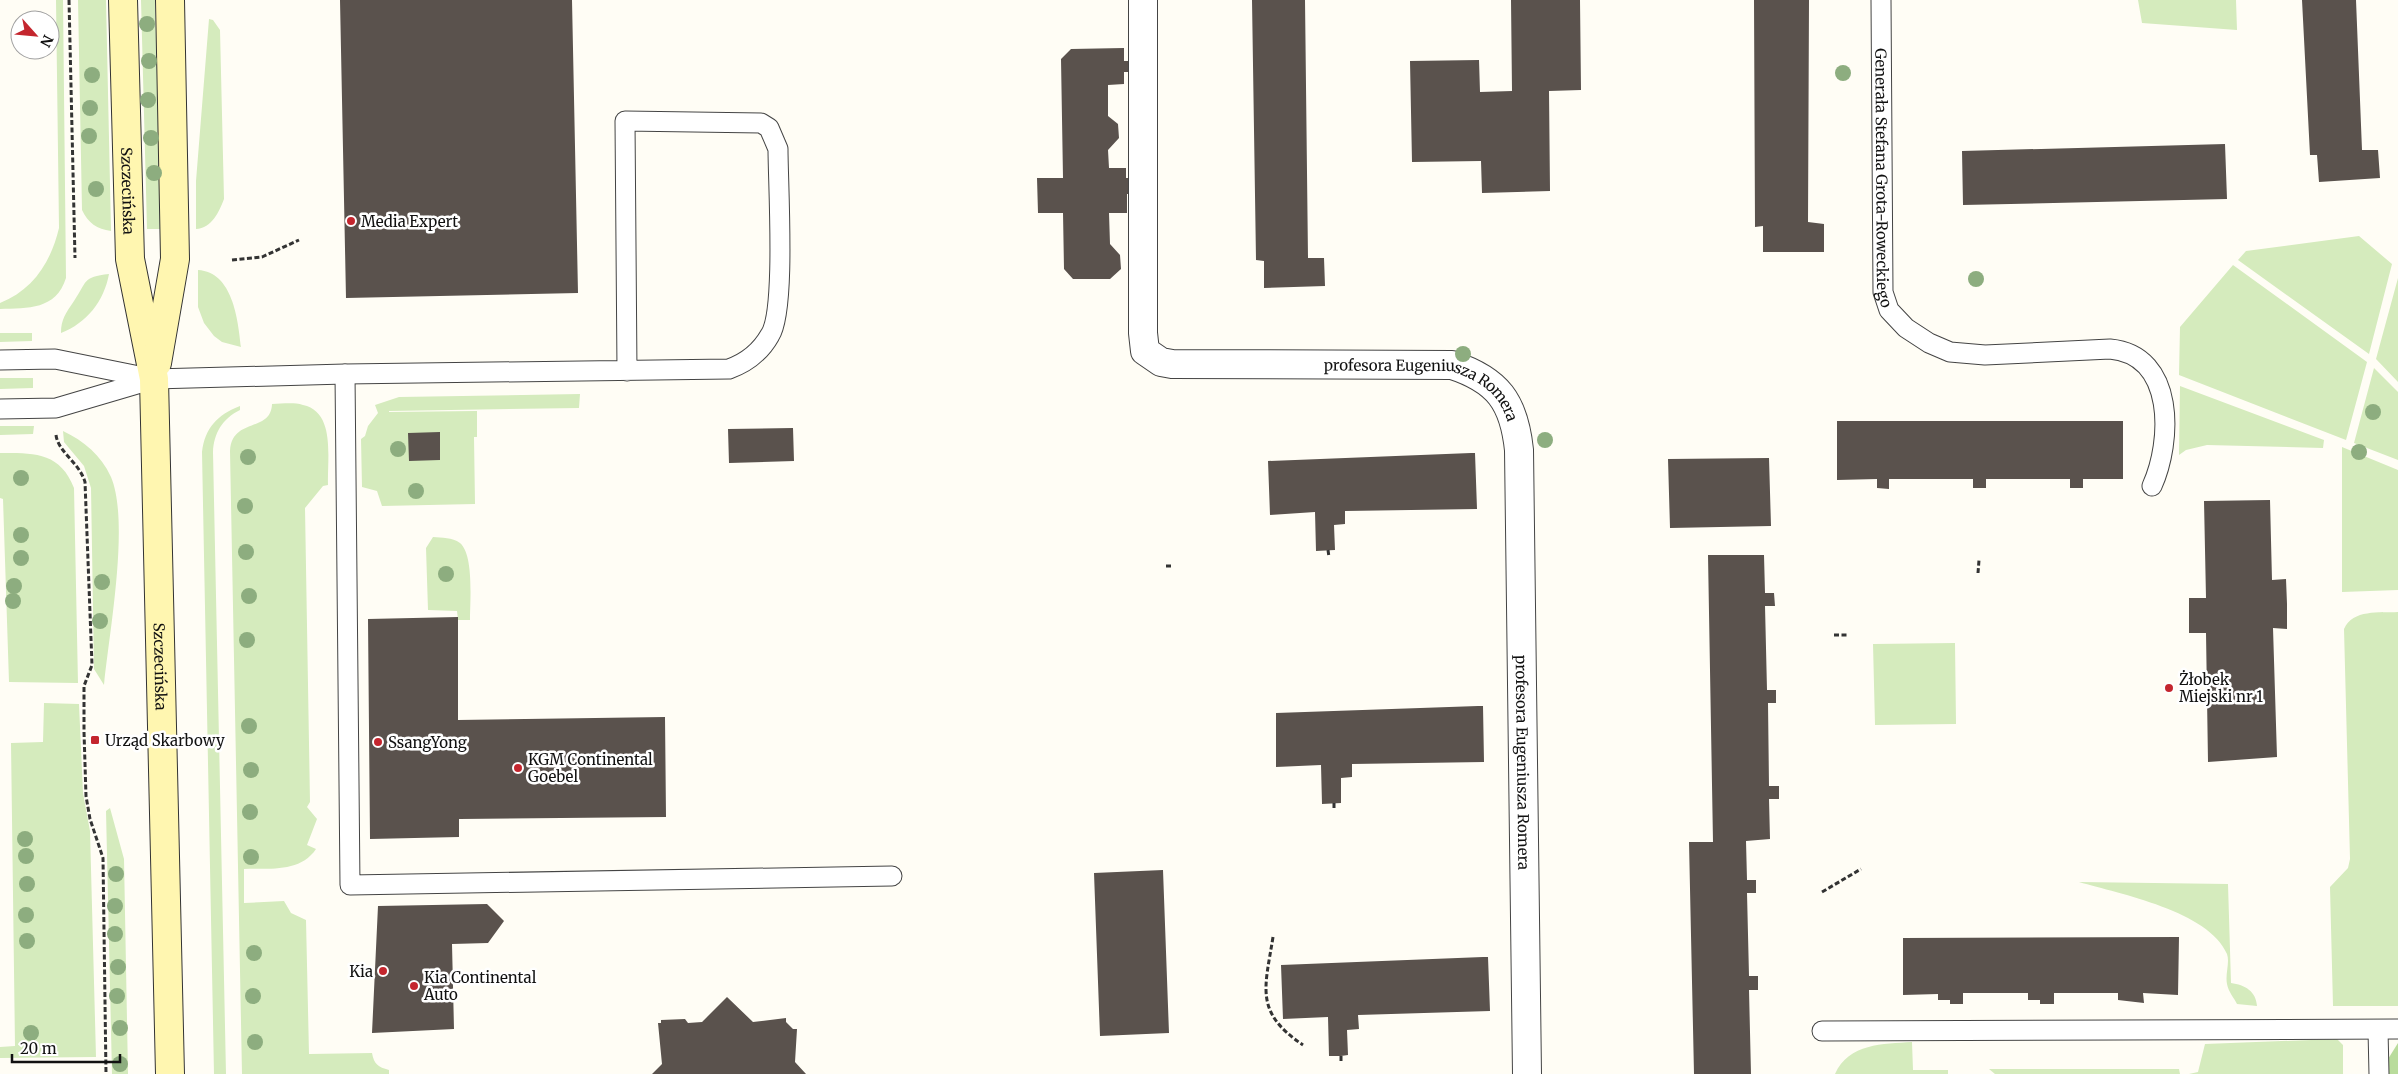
<svg xmlns="http://www.w3.org/2000/svg" width="2398" height="1074" viewBox="0 0 2398 1074" font-family="Merriweather,serif">
<rect width="100%" height="100%" fill="#fffdf5"/>
<path fill="#d5ebbd" d="M 56,0 L 63,0 L 66,278 C 56,310 28,308 0,309 L 0,303 C 33,290 51,262 59,228 Z
M 78,0 L 106,0 L 111,231 C 97,229 88,223 82,210 Z
M 141,0 L 155,0 L 161,229 L 147,229 Z
M 2138,0 L 2236,0 L 2237,30 L 2142,23 Z
M 209,19 L 213,20 L 220,30 L 224,199 C 219,212 212,228 196,229 L 196,181 Z
M 2359,236 L 2392,264 L 2369,354 L 2238,260 L 2246,251 Z
M 2233,265 L 2367,362 L 2346,440 L 2179,375 L 2180,327 Z
M 198,270 C 233,272 238,320 241,347 L 222,342 L 214,336 L 204,323 L 198,307 Z
M 109,274 C 104,301 87,323 61,333 C 61,319 66,313 74,301 C 87,282 82,277 109,274 Z
M 2398,278 L 2398,382 L 2376,359 Z
M 0,333 L 32,333 L 32,341 L 0,342 Z
M 2374,368 L 2398,392 L 2398,460 L 2354,443 Z
M 0,378 L 33,378 L 33,388 L 0,389 Z
M 2180,386 L 2324,440 L 2323,448 L 2207,445 L 2186,450 L 2179,455 Z
M 580,394 L 579,408 L 389,411 L 389,412 L 477,411 L 477,437 L 474,437 L 475,504 L 382,506 L 377,491 L 362,487 L 361,439 L 365,436 L 368,426 L 378,413 L 375,405 L 399,397 Z
M 272,404 C 282,404 293,402 303,405 C 336,412 327,459 328,485 L 323,486 L 305,508 L 310,802 L 307,807 L 317,819 L 307,845 L 316,849 C 300,873 269,868 244,869 L 244,903 L 284,901 L 291,913 L 306,920 L 309,1054 L 372,1053 C 374,1064 378,1067 389,1070 L 389,1074 L 242,1074 L 230,451 C 232,417 271,433 272,404 Z
M 240,406 L 240,410 C 222,419 214,433 213,452 L 226,1074 L 214,1074 L 202,452 C 205,428 217,415 240,406 Z
M 0,426 L 34,426 L 33,434 L 0,435 Z
M 63,431 C 84,441 101,455 111,477 C 130,522 109,634 104,685 L 94,669 L 91,488 L 84,466 L 64,442 Z
M 2342,447 L 2398,470 L 2398,590 L 2342,592 Z
M 0,453 C 34,453 60,452 74,488 L 78,683 L 9,682 L 3,499 L 0,498 Z
M 433,537 C 442,538 452,537 460,543 C 474,555 470,601 470,620 L 458,620 L 457,611 L 428,610 L 426,548 Z
M 2398,612 L 2398,1006 L 2333,1006 L 2330,887 L 2348,868 L 2350,859 L 2344,629 C 2353,609 2379,613 2398,612 Z
M 1955,643 L 1956,724 L 1875,725 L 1873,644 Z
M 44,703 L 79,704 L 83,793 L 90,831 L 96,1057 L 0,1058 L 0,1047 L 15,1046 L 11,743 L 43,742 Z
M 110,808 L 124,859 L 128,1074 L 112,1074 L 106,811 Z
M 2079,882 L 2228,884 L 2231,983 C 2245,985 2256,991 2257,1006 L 2237,1004 C 2234,998 2228,991 2227,984 C 2225,974 2230,963 2227,954 C 2209,911 2120,894 2079,882 Z
M 2337,1039 L 2343,1045 L 2343,1074 L 2189,1074 L 2198,1072 L 2205,1044 Z
M 1912,1042 L 1913,1070 L 1948,1070 L 1948,1074 L 1835,1074 C 1849,1043 1883,1044 1912,1042 Z
M 1989,1069 L 2179,1069 L 2180,1074 L 1995,1074 Z"/>
<path fill="#b9dc9c" d="M 2398,1043 L 2398,1074 L 2387,1074 L 2388,1059 Z"/>
<path fill="#5a524d" d="M 340,0 L 572,0 L 578,293 L 346,298 Z
M 1252,0 L 1305,0 L 1308,258 L 1324,258 L 1325,286 L 1264,288 L 1264,261 L 1256,260 Z
M 1511,0 L 1580,0 L 1581,90 L 1549,91 L 1550,191 L 1482,193 L 1481,161 L 1412,162 L 1410,61 L 1479,60 L 1480,92 L 1512,91 Z
M 1754,0 L 1809,0 L 1808,222 L 1824,224 L 1824,252 L 1763,252 L 1763,226 L 1755,227 Z
M 2302,0 L 2356,0 L 2362,150 L 2378,150 L 2380,178 L 2319,182 L 2317,155 L 2310,155 Z
M 1124,48 L 1124,61 L 1132,61 L 1132,72 L 1124,72 L 1124,84 L 1108,85 L 1108,116 L 1118,124 L 1119,138 L 1108,150 L 1109,168 L 1126,168 L 1126,178 L 1135,178 L 1135,194 L 1127,194 L 1127,213 L 1109,213 L 1110,244 L 1120,255 L 1121,269 L 1110,279 L 1073,279 L 1064,269 L 1063,213 L 1038,213 L 1037,178 L 1063,178 L 1061,59 L 1071,49 Z
M 2225,144 L 2227,199 L 1963,205 L 1962,151 Z
M 1837,421 L 2123,421 L 2123,479 L 2083,479 L 2083,488 L 2070,488 L 2070,479 L 1986,479 L 1986,488 L 1973,488 L 1973,479 L 1889,479 L 1889,489 L 1877,488 L 1877,479 L 1837,480 Z
M 793,428 L 794,461 L 729,463 L 728,429 Z
M 440,432 L 440,460 L 409,461 L 408,433 Z
M 1471,453 L 1475,453 L 1477,509 L 1345,511 L 1345,524 L 1334,525 L 1335,550 L 1316,551 L 1315,512 L 1270,515 L 1268,461 Z
M 1769,458 L 1771,526 L 1670,528 L 1668,459 Z
M 2270,500 L 2272,580 L 2286,579 L 2287,604 L 2287,629 L 2273,628 L 2277,757 L 2208,762 L 2206,633 L 2189,633 L 2189,598 L 2206,598 L 2204,501 Z
M 1708,555 L 1764,555 L 1765,593 L 1774,593 L 1775,606 L 1765,606 L 1767,690 L 1776,690 L 1776,703 L 1768,703 L 1769,786 L 1779,786 L 1779,799 L 1769,799 L 1770,839 L 1746,841 L 1747,880 L 1756,880 L 1756,893 L 1747,893 L 1749,976 L 1758,976 L 1758,990 L 1749,990 L 1751,1074 L 1694,1074 L 1689,842 L 1713,842 Z
M 458,617 L 458,720 L 665,717 L 666,817 L 459,819 L 459,837 L 370,839 L 368,619 Z
M 1478,706 L 1483,706 L 1484,762 L 1352,764 L 1352,777 L 1341,778 L 1341,803 L 1322,804 L 1321,765 L 1276,767 L 1276,713 Z
M 1163,870 L 1169,1033 L 1100,1036 L 1094,873 Z
M 487,904 L 504,921 L 488,943 L 452,944 L 454,1029 L 372,1033 L 378,906 Z
M 2179,937 L 2178,995 L 2143,993 L 2144,1003 L 2118,1000 L 2118,993 L 2054,993 L 2054,1004 L 2040,1004 L 2040,1000 L 2028,1000 L 2028,993 L 1963,993 L 1963,1004 L 1950,1004 L 1950,1000 L 1938,1000 L 1938,994 L 1903,995 L 1903,938 Z
M 1483,957 L 1488,957 L 1490,1011 L 1358,1015 L 1359,1029 L 1347,1030 L 1348,1055 L 1341,1056 L 1329,1056 L 1328,1017 L 1283,1019 L 1281,965 Z
M 727,997 L 753,1022 L 786,1018 L 786,1022 L 793,1029 L 797,1029 L 795,1062 L 806,1074 L 652,1074 L 662,1064 L 658,1023 L 661,1023 L 661,1020 L 685,1019 L 688,1023 L 702,1022 Z"/>
<g fill="none" stroke-linecap="round" stroke-linejoin="round">
<g stroke="#444" stroke-width="21">
<g id="service">
<path id="s1" d="M 1881,0 L 1883,292 L 1889,310 L 1906,328 L 1929,343 L 1950,352 L 1985,355 L 2110,349 C 2176,355 2172,442 2152,486"/>
<path d="M 0,360 L 55,359 L 154,379 L 345,374 L 729,369 C 746,363 761,351 770,335 C 786,311 778,185 778,149 L 769,128 L 761,123 L 625,121 L 627,371"/>
<path d="M 345,374 L 350,885 L 892,876"/>
<path d="M 0,409 L 56,408 L 151,380"/>
<path d="M 2378,1030 L 2379,1074"/>
<path d="M 1822,1031 L 2398,1029"/>
</g>
</g>
<g stroke="#444" stroke-width="30">
<g id="minor">
<path id="s2" d="M 1143,0 L 1143,333 L 1145,351 L 1161,362 L 1172,364 L 1452,365 C 1498,380 1514,402 1519,450 L 1527,1074"/>
</g>
</g>
<g stroke="#333" stroke-width="30">
<g id="secondary">
<path id="s3" d="M 123,0 L 130,259 L 154,379 L 170,1074"/>
<path d="M 157,363 L 175,259 L 170,0"/>
</g>
</g>
<path stroke="#333" stroke-width="3" stroke-dasharray="5 2.5" stroke-linecap="butt" d="M 69,0 L 75,258
M 232,260 L 262,257 L 299,240
M 56,435 C 58,452 79,462 85,482 L 92,665 L 84,686 L 84,732 L 86,796 L 90,819 L 103,858 L 106,1074
M 1328,550 L 1329,557
M 1166,566 L 1173,566
M 1978,573 L 1979,560
M 1834,635 L 1849,635
M 1334,803 L 1334,809
M 1822,892 L 1861,869
M 1273,937 C 1265,988 1254,1012 1303,1045
M 1341,1056 L 1341,1063"/>
<use href="#service" stroke="#fff" stroke-width="19"/>
<use href="#minor" stroke="#fff" stroke-width="28"/>
<use href="#secondary" stroke="#fff6b0" stroke-width="28"/>
</g>
<g fill="#8dad7f">
<circle cx="147" cy="24" r="8"/>
<circle cx="149" cy="61" r="8"/>
<circle cx="1843" cy="73" r="8"/>
<circle cx="92" cy="75" r="8"/>
<circle cx="148" cy="100" r="8"/>
<circle cx="90" cy="108" r="8"/>
<circle cx="89" cy="136" r="8"/>
<circle cx="151" cy="138" r="8"/>
<circle cx="154" cy="173" r="8"/>
<circle cx="96" cy="189" r="8"/>
<circle cx="1976" cy="279" r="8"/>
<circle cx="1463" cy="354" r="8"/>
<circle cx="2373" cy="412" r="8"/>
<circle cx="1545" cy="440" r="8"/>
<circle cx="398" cy="449" r="8"/>
<circle cx="2359" cy="452" r="8"/>
<circle cx="248" cy="457" r="8"/>
<circle cx="21" cy="478" r="8"/>
<circle cx="416" cy="491" r="8"/>
<circle cx="245" cy="506" r="8"/>
<circle cx="21" cy="535" r="8"/>
<circle cx="246" cy="552" r="8"/>
<circle cx="21" cy="558" r="8"/>
<circle cx="446" cy="574" r="8"/>
<circle cx="102" cy="582" r="8"/>
<circle cx="14" cy="586" r="8"/>
<circle cx="249" cy="596" r="8"/>
<circle cx="13" cy="601" r="8"/>
<circle cx="100" cy="621" r="8"/>
<circle cx="247" cy="640" r="8"/>
<circle cx="249" cy="726" r="8"/>
<circle cx="251" cy="770" r="8"/>
<circle cx="250" cy="812" r="8"/>
<circle cx="25" cy="839" r="8"/>
<circle cx="26" cy="856" r="8"/>
<circle cx="251" cy="857" r="8"/>
<circle cx="116" cy="874" r="8"/>
<circle cx="27" cy="884" r="8"/>
<circle cx="115" cy="906" r="8"/>
<circle cx="26" cy="915" r="8"/>
<circle cx="115" cy="934" r="8"/>
<circle cx="27" cy="941" r="8"/>
<circle cx="254" cy="953" r="8"/>
<circle cx="118" cy="967" r="8"/>
<circle cx="117" cy="996" r="8"/>
<circle cx="253" cy="996" r="8"/>
<circle cx="120" cy="1028" r="8"/>
<circle cx="31" cy="1033" r="8"/>
<circle cx="255" cy="1042" r="8"/>
<circle cx="120" cy="1064" r="8"/>
</g>
<g fill="#c4262e" stroke="#fff" stroke-width="2">
<circle cx="351" cy="221" r="5"/>
<circle cx="2169" cy="688" r="5"/>
<rect x="90" y="735" width="10" height="10" rx="2.5"/>
<circle cx="378" cy="742" r="5"/>
<circle cx="518" cy="768" r="5"/>
<circle cx="383" cy="971" r="5"/>
<circle cx="414" cy="986" r="5"/>
</g>
<g text-anchor="middle" dominant-baseline="central" stroke-width="5" stroke-linejoin="round" paint-order="stroke">
<g font-size="15" fill="#111" stroke="#fff">
<text stroke="none"><textPath href="#s1" startOffset="178">Generała Stefana Grota-Roweckiego</textPath></text>
<text stroke="none"><textPath href="#s3" startOffset="191">Szczecińska</textPath></text>
<text stroke="none"><textPath href="#s2" startOffset="641">profesora Eugeniusza Romera</textPath></text>
<text stroke="none"><textPath href="#s3" startOffset="669">Szczecińska</textPath></text>
<text stroke="none"><textPath href="#s2" startOffset="1091">profesora Eugeniusza Romera</textPath></text>
</g>
<g font-size="15" fill="#111" stroke="#fff" text-anchor="start">
<text x="361" y="221">Media Expert</text>
<text x="2179" y="679">Żłobek<tspan x="2179" dy="17">Miejski nr 1</tspan></text>
<text x="105" y="740">Urząd Skarbowy</text>
<text x="388" y="742">SsangYong</text>
<text x="528" y="759">KGM Continental<tspan x="528" dy="17">Goebel</tspan></text>
<text x="373" y="971" text-anchor="end">Kia</text>
<text x="424" y="977">Kia Continental<tspan x="424" dy="17">Auto</tspan></text>
</g>
</g>
<g transform="translate(35 35) rotate(117)"><circle r="24" fill="#ffffff" stroke="#a0a0a0"/>
<path d="M0-4L9 19L0 12L-9 19Z" fill="#c4262e"/>
<text y="-8" font-size="14" font-weight="bold" text-anchor="middle" fill="#111111">N</text>
</g>
<path d="M12 1054v8h108v-8" fill="none" stroke="#111111" stroke-width="2.5"/>
<text x="20" y="1054" font-size="15" fill="#111111" stroke="#ffffff" stroke-width="4" paint-order="stroke">20 m</text>
</svg>
